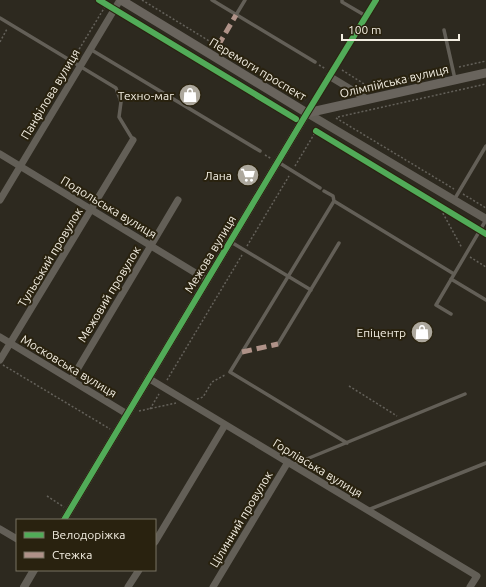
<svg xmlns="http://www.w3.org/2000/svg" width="486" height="587" viewBox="0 0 486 587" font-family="Ubuntu,sans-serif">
<rect width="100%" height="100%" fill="#2d291f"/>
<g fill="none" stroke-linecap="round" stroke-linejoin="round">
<path stroke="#64615a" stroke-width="1.5" stroke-dasharray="2 2" stroke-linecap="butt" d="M 142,0 L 306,100
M 0,42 L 7,29
M 75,56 L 106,5
M 319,65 L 326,69
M 459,67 L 486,61
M 342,70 L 369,87 L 447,70
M 338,117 L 486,84
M 336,118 L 454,189
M 265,155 L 272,159
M 295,166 L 316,131
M 463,194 L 486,208
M 439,206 L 462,248
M 247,246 L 289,176
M 470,257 L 486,267
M 3,365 L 110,429
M 167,380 L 242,255
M 349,386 L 397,416
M 197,399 L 203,397 L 212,382 L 225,375
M 150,409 L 159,394
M 139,411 L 176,403
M 47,496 L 64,507"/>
<path stroke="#635f57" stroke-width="3.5" d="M 212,0 L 315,62
M 342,0 L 342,2 L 366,16
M 236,15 L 245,0
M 0,18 L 116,88 L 121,102 L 119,117 L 133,140
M 444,30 L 455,79
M 90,49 L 260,151
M 278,162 L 320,188
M 324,191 L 333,196 L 334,201 L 454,274
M 454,200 L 486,146
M 334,201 L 230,372 L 347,443
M 231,242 L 311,290
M 451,279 L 486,300
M 451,314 L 436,305 L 486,220
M 278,344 L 339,243
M 292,465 L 465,394
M 368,510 L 486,463"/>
<path stroke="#635f57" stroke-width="7" d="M 329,76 L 367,99
M 307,113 L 376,0
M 0,154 L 207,280
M 0,200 L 120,0
M 0,337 L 127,414
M 0,360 L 133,140
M 148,378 L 477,576 L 470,587
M 71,380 L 178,200
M 0,529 L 17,539
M 155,542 L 225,425
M 128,587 L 139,570
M 213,587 L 288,462"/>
<path stroke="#635f57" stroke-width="8" d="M 64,520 L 307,113 L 486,219
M 24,587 L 34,570"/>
<path stroke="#69645d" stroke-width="9" d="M 121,0 L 307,113 L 486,73"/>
<path stroke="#af9288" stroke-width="5" stroke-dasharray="10 5" stroke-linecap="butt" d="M 218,46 L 236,15
M 242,352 L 278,344"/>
<g stroke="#29220f" stroke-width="8">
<path id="cycleway" d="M 99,0 L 296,119
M 316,131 L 486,234
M 64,520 L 307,113 L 376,0"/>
</g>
<use href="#cycleway" stroke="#51ab58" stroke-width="6"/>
</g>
<defs>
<g id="shop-disc" transform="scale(1.15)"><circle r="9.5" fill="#ada89d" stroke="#29220f"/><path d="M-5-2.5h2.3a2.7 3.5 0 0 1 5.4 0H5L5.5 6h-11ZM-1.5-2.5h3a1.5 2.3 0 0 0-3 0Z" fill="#fff"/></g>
<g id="supermarket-disc" transform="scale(1.15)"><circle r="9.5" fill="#ada89d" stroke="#29220f"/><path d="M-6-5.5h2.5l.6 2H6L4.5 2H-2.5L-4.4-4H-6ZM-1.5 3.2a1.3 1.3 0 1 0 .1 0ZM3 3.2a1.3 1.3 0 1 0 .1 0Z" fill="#fff"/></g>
</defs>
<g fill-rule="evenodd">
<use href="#shop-disc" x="190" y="95"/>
<use href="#supermarket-disc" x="248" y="175"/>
<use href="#shop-disc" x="422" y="332"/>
</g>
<g text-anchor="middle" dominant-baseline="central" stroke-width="4" stroke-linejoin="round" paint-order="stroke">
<g font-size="12" fill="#f2ede1" stroke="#29220f">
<text transform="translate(258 69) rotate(31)">Перемоги проспект</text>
<text transform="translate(394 81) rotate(-13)">Олімпійська вулиця</text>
<text transform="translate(50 94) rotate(-59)">Панфілова вулиця</text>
<text transform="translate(109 207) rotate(31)">Подольська вулиця</text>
<text transform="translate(210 254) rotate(-59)">Межова вулиця</text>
<text transform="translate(50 257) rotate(-59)">Тульський провулок</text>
<text transform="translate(109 294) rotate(-59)">Межовий провулок</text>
<text transform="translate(69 366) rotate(31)">Московська вулиця</text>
<text transform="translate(318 468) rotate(31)">Горлівська вулиця</text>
<text transform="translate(241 519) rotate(-59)">Цілинний провулок</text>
</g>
<g font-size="12" fill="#f2ede1" stroke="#29220f" text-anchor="end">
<text x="174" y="95">Техно-маг</text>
<text x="232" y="175">Лана</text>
<text x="406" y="332">Епіцентр</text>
</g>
</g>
<rect x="16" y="519" width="140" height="52" fill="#29220f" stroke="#797363"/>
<rect x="24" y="532" width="20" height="6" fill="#51ab58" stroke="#797363"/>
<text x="52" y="539" font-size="12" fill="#f2ede1">Велодоріжка</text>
<rect x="24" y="552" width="20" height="6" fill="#af9288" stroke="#797363"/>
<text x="52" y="559" font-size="12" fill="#f2ede1">Стежка</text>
<path d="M342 34v6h117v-6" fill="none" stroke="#f2ede1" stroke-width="2"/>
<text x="348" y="34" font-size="12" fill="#f2ede1" stroke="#29220f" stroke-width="3" paint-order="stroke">100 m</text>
</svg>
